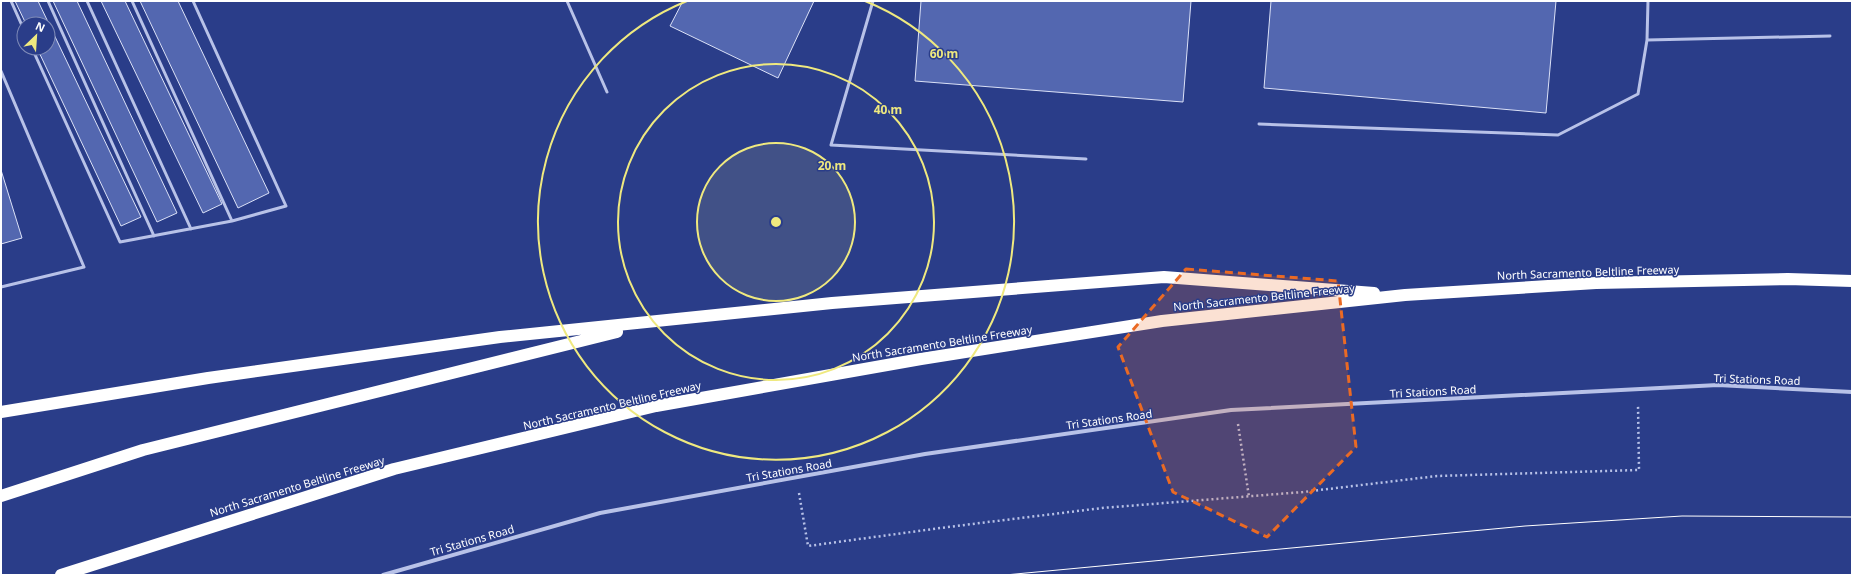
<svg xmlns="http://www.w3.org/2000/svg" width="1853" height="576" viewBox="0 0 1853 576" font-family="'Noto Sans',sans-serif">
<rect width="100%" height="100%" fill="#2a3d89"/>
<path fill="#5367b0" stroke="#dbe1f7" d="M 15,1 L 38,1 L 141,217 L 121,226 L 37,48 L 48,48 L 48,24 L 26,24 Z
M 53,1 L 77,1 L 177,213 L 157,222 Z
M 101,1 L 125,1 L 222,204 L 203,213 Z
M 140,1 L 178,1 L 269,193 L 238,208 Z
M 683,1 L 814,1 L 778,78 L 670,26 Z
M 921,1 L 1191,1 L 1183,102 L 915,81 Z
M 1271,1 L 1556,1 L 1546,113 L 1264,88 Z
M 1,170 L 22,238 L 1,244 Z"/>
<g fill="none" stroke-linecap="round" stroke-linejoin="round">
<path stroke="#b8c2e8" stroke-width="2.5" stroke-dasharray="2 3" stroke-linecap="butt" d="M 1238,424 L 1249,497
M 799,493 L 808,546 L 948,527 L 1102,508 L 1303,492 L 1437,476 L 1639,470 L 1638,404"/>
<path stroke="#b8c2e8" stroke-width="3" d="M 11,1 L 24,30
M 48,1 L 154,236
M 87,1 L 191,229
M 132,1 L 232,221
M 567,1 L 607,92
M 873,1 L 831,145 L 1086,159
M 1647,40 L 1830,36
M 32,48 L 120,242 L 232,221 L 286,206 L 193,1
M 1,71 L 84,267 L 1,287
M 1259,124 L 1558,135 L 1638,94 L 1647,40 L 1648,1"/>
<path stroke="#b8c2e8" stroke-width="4" d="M 383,575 L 600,513 L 925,454 L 1231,410 L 1718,385 L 1852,392"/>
<path stroke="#fff" stroke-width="12" d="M 1,412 L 208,378 L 500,337 L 832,303 L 1164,277 L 1374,293
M 1,496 L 143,450 L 617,332
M 61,575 L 394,469 L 656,406 L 921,359 L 1162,321 L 1405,295 L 1596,283 L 1788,279 L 1852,281"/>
<path stroke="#fff" stroke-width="1" d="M 1005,575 L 1525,526 L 1682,516 L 1852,517"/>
</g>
<path fill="#ea6a24" fill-opacity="0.2" stroke="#ea6a24" stroke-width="3" stroke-dasharray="8 5" stroke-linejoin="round" d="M 1186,269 L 1338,281 L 1356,447 L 1267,537 L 1173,492 L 1118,347 Z"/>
<circle cx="776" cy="222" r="79" fill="#efe97f" fill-opacity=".12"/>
<g fill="none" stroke="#efe97f" stroke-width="2">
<circle cx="776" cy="222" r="79"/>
<circle cx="776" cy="222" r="158"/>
<path d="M865 1A238 238 0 1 1 687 1"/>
</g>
<g text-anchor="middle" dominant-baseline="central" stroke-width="3" stroke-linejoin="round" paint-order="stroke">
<g font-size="11" fill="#fff" stroke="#2a3d89">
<text transform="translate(1588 272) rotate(-2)">North Sacramento Beltline Freeway</text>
<text transform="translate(1264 297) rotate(-6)">North Sacramento Beltline Freeway</text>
<text transform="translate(942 343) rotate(-9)">North Sacramento Beltline Freeway</text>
<text transform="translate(1757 379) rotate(2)">Tri Stations Road</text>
<text transform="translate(1433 391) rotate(-3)">Tri Stations Road</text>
<text transform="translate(612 405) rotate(-13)">North Sacramento Beltline Freeway</text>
<text transform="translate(1109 419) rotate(-8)">Tri Stations Road</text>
<text transform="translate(789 470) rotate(-10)">Tri Stations Road</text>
<text transform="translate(297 486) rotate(-17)">North Sacramento Beltline Freeway</text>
<text transform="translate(472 540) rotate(-16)">Tri Stations Road</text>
</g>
</g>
<circle cx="776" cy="222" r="6" fill="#efe97f" stroke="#2a3d89" stroke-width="2"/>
<g font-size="12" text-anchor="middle" font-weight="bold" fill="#efe97f" stroke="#2a3d89" stroke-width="3" stroke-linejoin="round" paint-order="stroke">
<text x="944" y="58">60 m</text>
<text x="888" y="114">40 m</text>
<text x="832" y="170">20 m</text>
</g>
<rect width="1853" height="576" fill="none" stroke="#ffffff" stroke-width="4"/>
<g transform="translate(36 36) rotate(25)"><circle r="19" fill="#2a3d89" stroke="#7f8bb8"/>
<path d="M0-3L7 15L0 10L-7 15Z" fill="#efe97f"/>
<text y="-6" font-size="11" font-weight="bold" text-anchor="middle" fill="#ffffff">N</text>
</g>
</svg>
